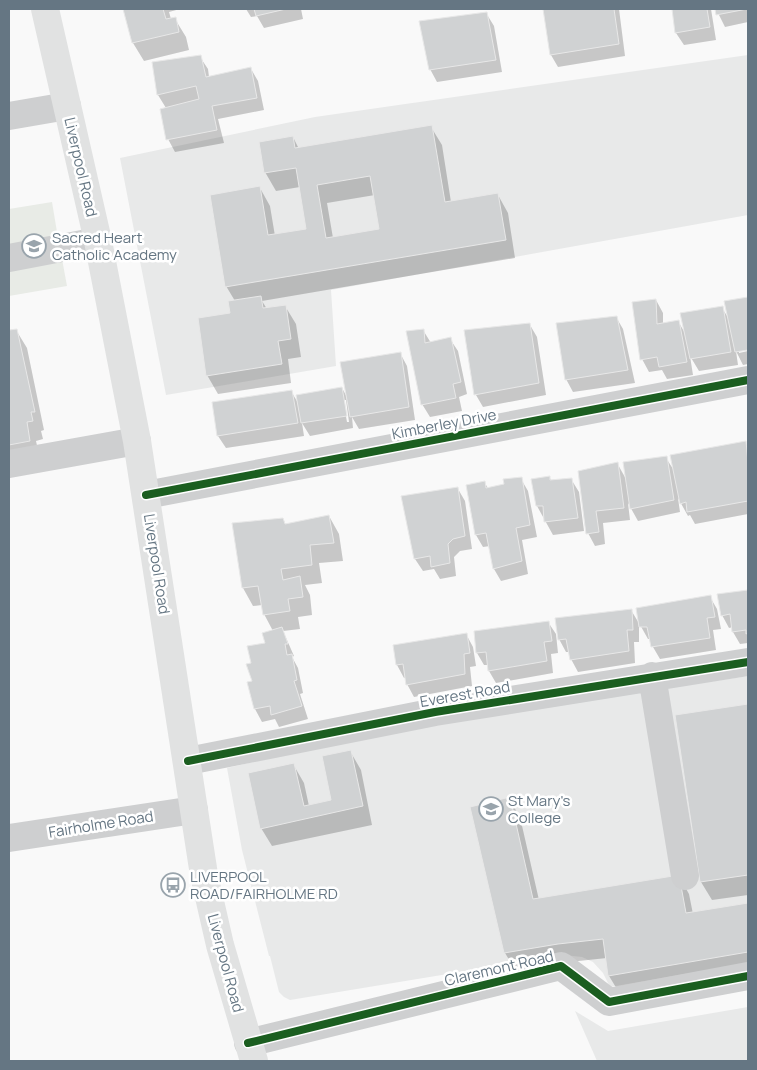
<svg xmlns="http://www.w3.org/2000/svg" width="757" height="1070" viewBox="0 0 757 1070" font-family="Manrope,sans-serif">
<rect width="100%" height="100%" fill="#f9f9f9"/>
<path fill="#e8e9e9" d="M 748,55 L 748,215 L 331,290 L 336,366 L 166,395 L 120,158 L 315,117 Z
M 748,676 L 748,963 L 610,987 L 603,973 L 593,962 L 582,957 L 564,955 L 290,1000 L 284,997 L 279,992 L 270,956 L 269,956 L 242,850 L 227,768 L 412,726 Z
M 748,1007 L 748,1061 L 597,1061 L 575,1011 L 608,1031 Z"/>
<path fill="#e8ebe6" d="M 52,202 L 57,232 L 54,238 L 9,246 L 9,209 Z
M 62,259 L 67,286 L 9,296 L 9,266 Z"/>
<path fill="#0003" fill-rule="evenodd" d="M 125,9 L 180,9 L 169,12 L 171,19 L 175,19 L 186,37 L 189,50 L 144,61 L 133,43 Z
M 246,9 L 301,9 L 303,19 L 264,28 L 257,16 L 251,17 Z
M 544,9 L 619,9 L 625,56 L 558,67 L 551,55 Z
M 673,9 L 711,9 L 716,40 L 684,45 L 676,33 Z
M 716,9 L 748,9 L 748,22 L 725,27 Z
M 486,13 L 494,26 L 502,72 L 437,82 L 430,69 Z
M 200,57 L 208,69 L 209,77 L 251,69 L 258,81 L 264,110 L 218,119 L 224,143 L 175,152 L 168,139 L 166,108 L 158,95 Z
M 431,127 L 442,145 L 451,202 L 498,195 L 508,213 L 515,258 L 262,301 L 267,309 L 285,306 L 296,324 L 301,357 L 288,359 L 291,383 L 218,394 L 207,375 L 232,314 L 235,301 L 226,286 L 260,188 L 270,206 L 275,236 L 307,230 L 300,187 L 276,191 L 265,172 L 293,137 L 299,149 ZM 375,195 L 380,230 L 333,238 L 327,203 Z
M 748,298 L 748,349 L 739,351 L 739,353 L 748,351 L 748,364 L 743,365 L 736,351 L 738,365 L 699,371 L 690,356 L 693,375 L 667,379 L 662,370 L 649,372 L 642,359 L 656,300 L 663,313 L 663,324 L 678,321 L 686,335 L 722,308 L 729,319 L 726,302 Z
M 616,317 L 623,329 L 635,383 L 573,392 L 566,379 Z
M 530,325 L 537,337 L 546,395 L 483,407 L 476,395 Z
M 16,330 L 27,348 L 44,430 L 41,431 L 43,439 L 36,441 L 40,459 L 9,466 L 9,332 Z
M 423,330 L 431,343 L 450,339 L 458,351 L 467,394 L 459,397 L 462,411 L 430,417 L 422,404 Z
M 400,353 L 407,366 L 415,420 L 359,429 L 352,417 L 353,428 L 310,436 L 302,423 L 304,436 L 226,448 L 218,436 L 291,391 L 298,403 L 342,388 L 348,399 ZM 343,400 L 346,400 L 349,422 L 347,422 Z
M 745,443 L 748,448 L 748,514 L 695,524 L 690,515 L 688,516 L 678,498 L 680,512 L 638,521 L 628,503 L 630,520 L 603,523 L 605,544 L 595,546 L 588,533 L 580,472 L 617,463 L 626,479 L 666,458 L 675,472 Z
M 549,477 L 552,481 L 571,479 L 579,492 L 584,531 L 553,535 L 537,506 Z
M 521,479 L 528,491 L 537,537 L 522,540 L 528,574 L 501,581 L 494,569 L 490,546 L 483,547 L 476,535 L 467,486 L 484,482 L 488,488 L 505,485 Z
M 458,489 L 465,501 L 472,549 L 460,551 L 454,557 L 456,576 L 440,579 L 434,569 L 423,571 L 415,559 Z
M 329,516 L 339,534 L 343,561 L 319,563 L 322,583 L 305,585 L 310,595 L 312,615 L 298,617 L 300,629 L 283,631 L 294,656 L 292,657 L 298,668 L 303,693 L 300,694 L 308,719 L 279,727 L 275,719 L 262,722 L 255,709 L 248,683 L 253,682 L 252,664 L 273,631 L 264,614 L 262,605 L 253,606 L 243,588 L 283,519 L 286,525 Z
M 748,591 L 748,643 L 740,644 L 733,632 L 733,627 L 729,628 L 722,615 L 719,595 Z
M 710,597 L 717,609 L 721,629 L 713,630 L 716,650 L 660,659 L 653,647 L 651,639 L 648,639 L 639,623 L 639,642 L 634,642 L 635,663 L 578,672 L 571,659 L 570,652 L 566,652 L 559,639 L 631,610 L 640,625 Z
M 548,622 L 556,634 L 558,653 L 551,654 L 553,673 L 496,683 L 489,671 L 488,665 L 484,665 L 477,653 Z
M 466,634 L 473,647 L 476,666 L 470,667 L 472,686 L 414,697 L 407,684 L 406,677 L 404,678 L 397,665 L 394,646 Z
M 748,706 L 748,895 L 712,900 L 701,882 L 676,716 Z
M 350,751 L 361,770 L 372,825 L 272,846 L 261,828 L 293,764 L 304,783 L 309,806 L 332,801 Z
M 509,799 L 520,817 L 539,900 L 679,876 L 689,894 L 693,914 L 748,904 L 748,972 L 620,994 L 609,976 L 607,958 L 569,962 L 516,971 L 505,953 L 472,808 Z"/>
<path fill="#d0d2d3" stroke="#e8e8e8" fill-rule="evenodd" d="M 123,9 L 163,9 L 166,19 L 176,17 L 179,32 L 132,43 Z
M 254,9 L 286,9 L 256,16 Z
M 543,9 L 614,9 L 619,44 L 550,55 Z
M 672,9 L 707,9 L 710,27 L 675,33 Z
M 715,9 L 747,9 L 716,15 Z
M 487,12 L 496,60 L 429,70 L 419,21 Z
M 201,55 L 206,77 L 251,67 L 257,98 L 212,106 L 217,130 L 166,140 L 160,109 L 199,99 L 196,86 L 157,95 L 152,62 Z
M 432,125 L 445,202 L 498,193 L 506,240 L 225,287 L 210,195 L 260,186 L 268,235 L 306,229 L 296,168 L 264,173 L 259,142 L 293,136 L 295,148 ZM 370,176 L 379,229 L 326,238 L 317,185 Z
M 261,296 L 263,308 L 286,305 L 291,339 L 278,341 L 282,364 L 206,376 L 198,318 L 230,313 L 228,301 Z
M 748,297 L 748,350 L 735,352 L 724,301 Z
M 656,299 L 657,324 L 679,320 L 687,362 L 659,367 L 657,357 L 640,360 L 632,302 Z
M 723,306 L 731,352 L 690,359 L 680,313 Z
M 617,316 L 628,370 L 565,380 L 556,323 Z
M 530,323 L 539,383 L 474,395 L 464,330 Z
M 17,329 L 35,412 L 31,412 L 33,421 L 27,422 L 30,441 L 9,445 L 9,330 Z
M 424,329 L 425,343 L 451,337 L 461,382 L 453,384 L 456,398 L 421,405 L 406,331 Z
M 401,352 L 409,407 L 350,417 L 340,362 Z
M 342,387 L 347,416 L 301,423 L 296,395 Z
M 292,390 L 298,423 L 217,436 L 212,402 Z
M 746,441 L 748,463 L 748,501 L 687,512 L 686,502 L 680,504 L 670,455 Z
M 667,456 L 674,500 L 630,509 L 623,462 Z
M 618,462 L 624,508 L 596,511 L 599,532 L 586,534 L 578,471 Z
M 550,476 L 550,480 L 572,478 L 578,518 L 544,522 L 543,506 L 536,506 L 531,479 Z
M 522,477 L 530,525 L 516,528 L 522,561 L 493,569 L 486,533 L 475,535 L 466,485 L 485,481 L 486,488 L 504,484 L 503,479 Z
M 458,487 L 465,536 L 453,539 L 448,544 L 450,563 L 431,567 L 430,556 L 414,559 L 401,496 Z
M 329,515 L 334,543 L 310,545 L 312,565 L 281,569 L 283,580 L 300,576 L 303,597 L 288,599 L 290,611 L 263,615 L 258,586 L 242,588 L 232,523 L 283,518 L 285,524 Z
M 748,590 L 748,633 L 746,634 L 746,630 L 732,632 L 730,614 L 721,616 L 717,594 Z
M 711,595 L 715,617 L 707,618 L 710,638 L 651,647 L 647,627 L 639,627 L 636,608 Z
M 632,609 L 633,630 L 627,630 L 629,651 L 570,660 L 566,639 L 558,640 L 555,618 Z
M 549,621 L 552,641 L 544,642 L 547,661 L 488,671 L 486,652 L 476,653 L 474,631 Z
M 282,627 L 288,644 L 285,644 L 287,655 L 292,654 L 297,680 L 294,681 L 302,706 L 271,715 L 270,706 L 254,709 L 247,682 L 252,681 L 246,664 L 251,663 L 247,646 L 265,643 L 262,633 Z
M 467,633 L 470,653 L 464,654 L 465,674 L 406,685 L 403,664 L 396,665 L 393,645 Z
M 748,704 L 748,875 L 700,882 L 675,715 Z
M 351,750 L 363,806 L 260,829 L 248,773 L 294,763 L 304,806 L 331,800 L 322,756 Z
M 510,797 L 533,899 L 679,875 L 686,913 L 748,903 L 748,952 L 608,976 L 603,939 L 558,944 L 504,953 L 470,807 Z"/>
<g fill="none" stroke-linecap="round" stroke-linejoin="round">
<path stroke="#cecfd0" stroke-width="28" d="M 9,116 L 67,106
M 9,258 L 98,241
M 9,464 L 137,441
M 146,495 L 748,380
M 652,676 L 685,876
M 188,761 L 435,712 L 748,662
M 9,838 L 194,810
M 248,1043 L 561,966 L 609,1002 L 748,976"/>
<path stroke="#e1e2e2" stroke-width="28" d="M 45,9 L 98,241 L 137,441 L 204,875 L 220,945 L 254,1061"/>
<g stroke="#fff" stroke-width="11">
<path id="cycleway" d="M 146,495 L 748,380
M 188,761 L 435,712 L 748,662
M 248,1043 L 561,966 L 609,1002 L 748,976"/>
</g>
<use href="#cycleway" stroke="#1b5e20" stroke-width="8"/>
</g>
<defs>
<g id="school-ring" transform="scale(1.25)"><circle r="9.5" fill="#fff" stroke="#99a4ac" stroke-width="1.5"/><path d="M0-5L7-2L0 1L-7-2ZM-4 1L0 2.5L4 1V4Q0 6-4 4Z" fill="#99a4ac"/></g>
<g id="bus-ring" transform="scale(1.25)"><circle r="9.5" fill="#fff" stroke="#99a4ac" stroke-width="1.5"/><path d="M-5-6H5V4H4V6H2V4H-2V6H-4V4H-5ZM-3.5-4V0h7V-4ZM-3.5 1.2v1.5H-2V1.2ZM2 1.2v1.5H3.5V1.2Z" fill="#99a4ac"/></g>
</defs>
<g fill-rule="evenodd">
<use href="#school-ring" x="34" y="246"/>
<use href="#school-ring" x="491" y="809"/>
<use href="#bus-ring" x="173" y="885"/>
</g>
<g text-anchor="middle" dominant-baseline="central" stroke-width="5" stroke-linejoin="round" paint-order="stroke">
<g font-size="15" fill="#657683" stroke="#fff">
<text transform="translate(81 167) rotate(77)">Liverpool Road</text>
<text transform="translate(444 424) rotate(-11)">Kimberley Drive</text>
<text transform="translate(157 564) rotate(81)">Liverpool Road</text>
<text transform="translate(465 694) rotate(-10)">Everest Road</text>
<text transform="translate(101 824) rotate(-9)">Fairholme Road</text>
<text transform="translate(226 963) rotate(75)">Liverpool Road</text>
<text transform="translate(499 968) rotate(-13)">Claremont Road</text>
</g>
<g font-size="15" fill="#657683" stroke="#fff" text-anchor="start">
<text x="52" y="237">Sacred Heart<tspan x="52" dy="17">Catholic Academy</tspan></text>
<text x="508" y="800">St Mary's<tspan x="508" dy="17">College</tspan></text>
<text x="190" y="876">LIVERPOOL<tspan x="190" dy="17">ROAD/FAIRHOLME RD</tspan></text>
</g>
</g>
<rect width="757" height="1070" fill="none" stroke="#657683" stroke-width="20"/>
</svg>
